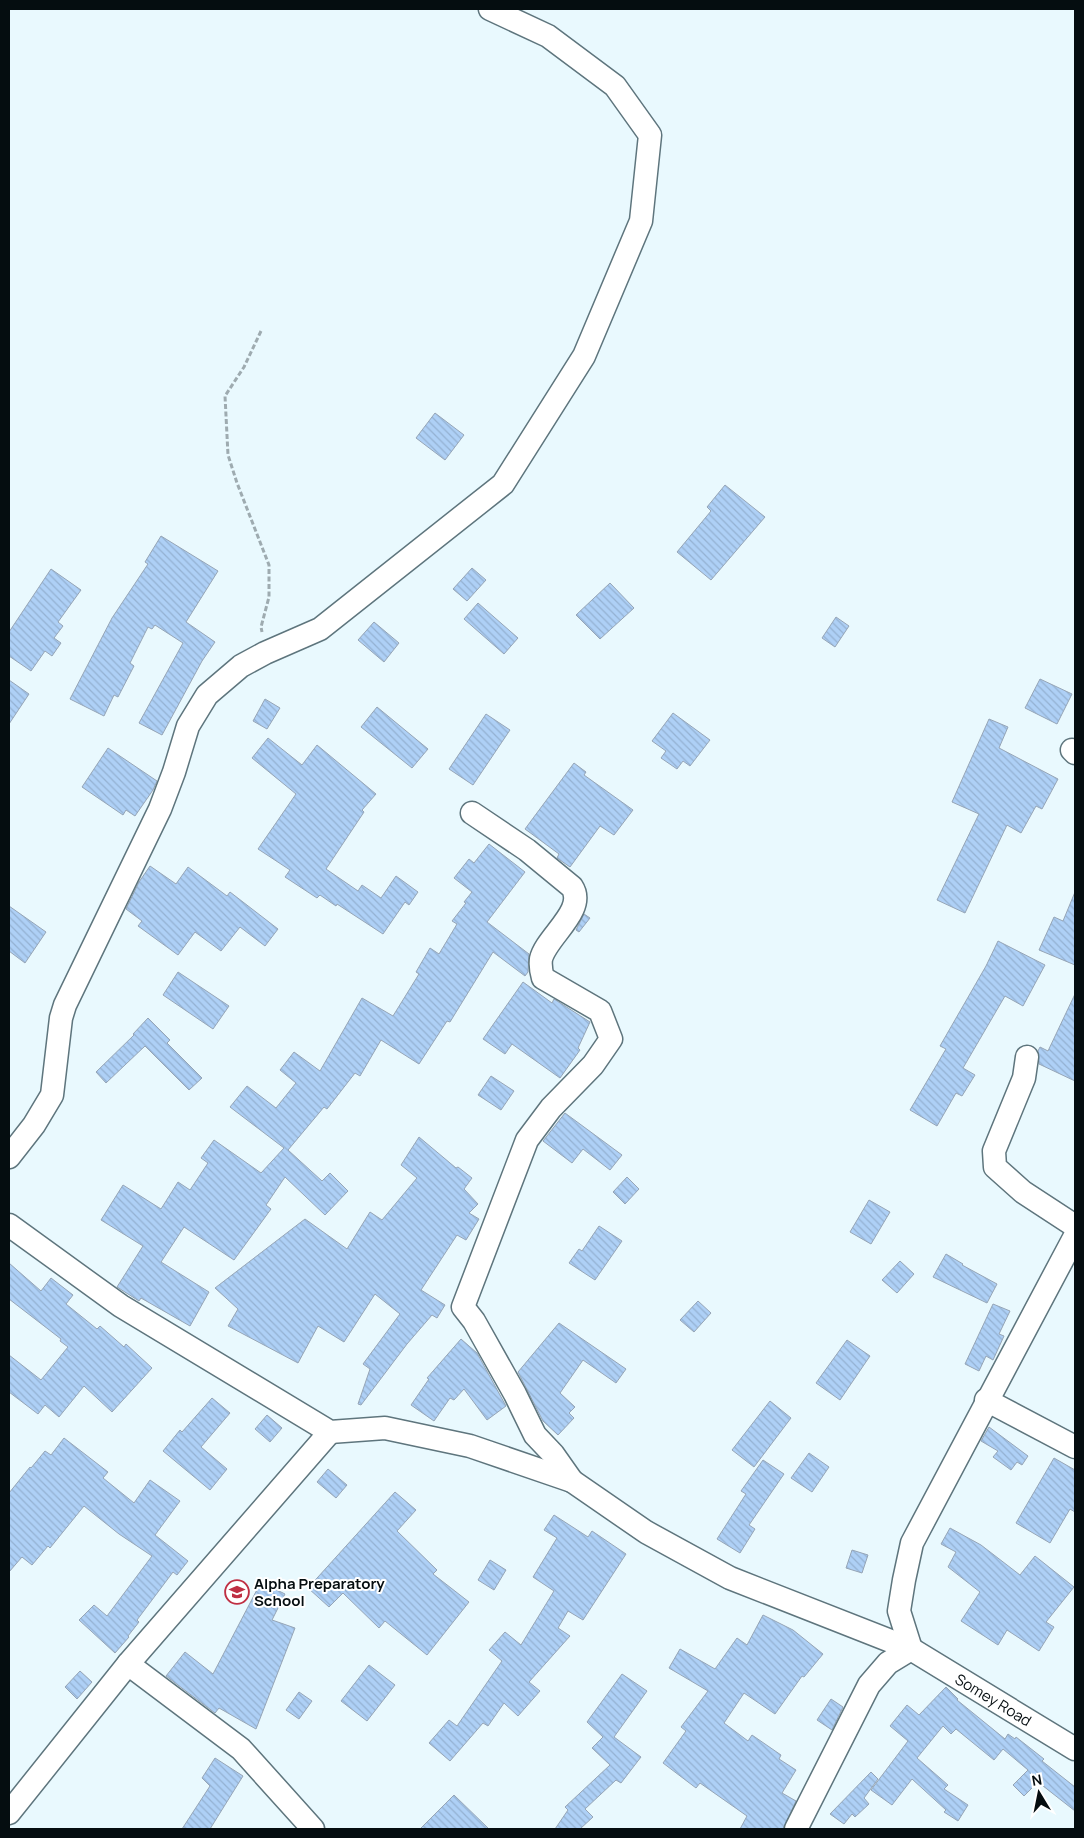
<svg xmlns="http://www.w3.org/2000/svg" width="1084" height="1838" viewBox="0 0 1084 1838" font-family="Manrope,sans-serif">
<defs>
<pattern id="building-back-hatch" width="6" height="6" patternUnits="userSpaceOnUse" patternTransform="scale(1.25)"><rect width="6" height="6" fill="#aed0f6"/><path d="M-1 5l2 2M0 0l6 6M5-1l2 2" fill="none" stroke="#94b1d2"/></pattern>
</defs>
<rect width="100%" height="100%" fill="#e9f9fe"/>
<path fill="url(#building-back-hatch)" stroke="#96a5b6" d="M 435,413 L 464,435 L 445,460 L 416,438 Z
M 725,485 L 765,517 L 711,580 L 677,552 L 711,511 L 707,507 Z
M 161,536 L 218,571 L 186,622 L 215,642 L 202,661 L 162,735 L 139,723 L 183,643 L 155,625 L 152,629 L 148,627 L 130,663 L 134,666 L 118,697 L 114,695 L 104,716 L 70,699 L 112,618 L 148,564 L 145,562 Z
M 472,568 L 486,580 L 467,601 L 453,589 Z
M 51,569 L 81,590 L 58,622 L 63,626 L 54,638 L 61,643 L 52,656 L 45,651 L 31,671 L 9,656 L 9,632 Z
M 610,583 L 634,608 L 600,639 L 576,615 Z
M 478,603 L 518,638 L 504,654 L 464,619 Z
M 836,617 L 849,626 L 835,647 L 822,638 Z
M 374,622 L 399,643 L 384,662 L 358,640 Z
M 1040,679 L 1072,694 L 1057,724 L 1025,708 Z
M 9,680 L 29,694 L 9,724 Z
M 265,699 L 280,708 L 267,729 L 253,721 Z
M 377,707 L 428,749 L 412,768 L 361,727 Z
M 673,713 L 710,740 L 690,766 L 683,761 L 677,769 L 661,758 L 666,751 L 652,741 Z
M 486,714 L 510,730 L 473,785 L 449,769 Z
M 989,719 L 1008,727 L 999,748 L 1058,779 L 1042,809 L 1036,806 L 1021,833 L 1007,825 L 965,913 L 937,900 L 979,814 L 952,802 Z
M 268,738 L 302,765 L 317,745 L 376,794 L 362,810 L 364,812 L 326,869 L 358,891 L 362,885 L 381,898 L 396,876 L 418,892 L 409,905 L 405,902 L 383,934 L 337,904 L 336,906 L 320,895 L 317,898 L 285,877 L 290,870 L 258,849 L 296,794 L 252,758 Z
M 108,748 L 157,781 L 153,790 L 135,816 L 126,810 L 123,815 L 82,787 Z
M 574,763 L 586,772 L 584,775 L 633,810 L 614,835 L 600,826 L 570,867 L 557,858 L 559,854 L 525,829 Z
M 489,844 L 525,872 L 487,922 L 529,954 L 528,972 L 525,976 L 493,952 L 450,1022 L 447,1021 L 419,1064 L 381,1040 L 360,1076 L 355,1073 L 327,1109 L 324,1107 L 288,1150 L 322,1181 L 330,1173 L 348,1191 L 325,1215 L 285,1177 L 266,1205 L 271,1209 L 234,1260 L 184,1227 L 161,1262 L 209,1292 L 190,1326 L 141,1298 L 139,1301 L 117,1287 L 143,1246 L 101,1220 L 123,1185 L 161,1209 L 178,1182 L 190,1190 L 208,1163 L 201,1158 L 214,1140 L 261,1173 L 284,1148 L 230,1107 L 247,1086 L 276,1108 L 296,1083 L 280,1070 L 294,1052 L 320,1071 L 362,998 L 393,1016 L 419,974 L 416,972 L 430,948 L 439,954 L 457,924 L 452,921 L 466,903 L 464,902 L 472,892 L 454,878 L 469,859 L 474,863 Z
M 150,866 L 176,884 L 188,867 L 227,896 L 230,892 L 278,929 L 265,946 L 240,927 L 221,951 L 195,932 L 178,955 L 138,926 L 142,921 L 126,909 L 139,882 Z
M 1075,892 L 1075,965 L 1039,950 L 1054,917 L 1063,921 Z
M 9,906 L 46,932 L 25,963 L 9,951 Z
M 584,914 L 590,918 L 579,932 L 576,930 Z
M 998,941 L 1045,965 L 1023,1006 L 1005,996 L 963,1068 L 975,1075 L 962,1096 L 956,1093 L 937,1126 L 910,1110 L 946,1049 L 940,1046 L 986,966 Z
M 178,972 L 229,1006 L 213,1029 L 163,995 Z
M 523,982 L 552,1003 L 554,999 L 590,1022 L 578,1048 L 580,1050 L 560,1078 L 512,1044 L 505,1054 L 483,1039 Z
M 1075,994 L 1075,1081 L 1039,1064 L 1038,1051 L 1040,1047 L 1048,1051 Z
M 148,1018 L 170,1040 L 167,1043 L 202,1078 L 189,1090 L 145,1046 L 106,1083 L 96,1072 L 134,1035 L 133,1034 Z
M 491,1076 L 514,1091 L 501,1110 L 478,1095 Z
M 565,1113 L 622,1155 L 610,1170 L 583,1149 L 572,1163 L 543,1141 Z
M 419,1137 L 456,1168 L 458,1167 L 472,1178 L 464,1189 L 478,1204 L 469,1213 L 479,1219 L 466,1240 L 457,1235 L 421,1290 L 445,1305 L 437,1318 L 432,1315 L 407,1344 L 361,1405 L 358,1404 L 370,1369 L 363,1364 L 400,1314 L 375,1294 L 344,1342 L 318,1326 L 298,1363 L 228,1326 L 238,1309 L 215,1288 L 305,1219 L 347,1249 L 370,1212 L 382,1220 L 417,1178 L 401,1165 Z
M 627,1177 L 639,1189 L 625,1204 L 613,1192 Z
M 869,1200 L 890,1212 L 871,1244 L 850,1232 Z
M 599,1226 L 622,1241 L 595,1280 L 569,1263 L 579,1249 L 582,1251 Z
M 946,1254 L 963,1264 L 962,1265 L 997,1284 L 987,1303 L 933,1277 Z
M 900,1261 L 914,1274 L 897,1293 L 882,1280 Z
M 9,1263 L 41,1291 L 51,1278 L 73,1295 L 66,1304 L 97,1329 L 100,1326 L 124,1347 L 126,1344 L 152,1368 L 112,1412 L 84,1386 L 59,1417 L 45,1405 L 38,1414 L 9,1392 L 9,1355 L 41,1380 L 68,1347 L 60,1341 L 61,1339 L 9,1299 Z
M 698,1301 L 711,1313 L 694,1332 L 680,1320 Z
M 993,1304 L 1010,1311 L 999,1334 L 1004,1336 L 993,1360 L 986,1356 L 979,1371 L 965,1364 Z
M 559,1323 L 626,1369 L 616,1383 L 583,1360 L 560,1393 L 575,1407 L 569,1413 L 574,1418 L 558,1435 L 543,1421 L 518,1372 Z
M 461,1339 L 477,1353 L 506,1406 L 487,1420 L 464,1389 L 454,1400 L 450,1398 L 434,1421 L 411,1405 L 429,1379 L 427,1378 Z
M 847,1340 L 870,1356 L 840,1400 L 816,1383 Z
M 212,1398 L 230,1413 L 201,1447 L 227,1469 L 210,1490 L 163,1451 L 180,1430 L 182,1432 Z
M 770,1401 L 791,1418 L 754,1467 L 732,1450 Z
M 267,1415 L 282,1428 L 270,1442 L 255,1429 Z
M 989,1427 L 1028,1456 L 1022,1465 L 1017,1462 L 1011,1470 L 993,1457 L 998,1451 L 981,1441 Z
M 64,1438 L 108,1472 L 103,1478 L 134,1503 L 150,1480 L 180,1501 L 155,1535 L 188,1561 L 177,1575 L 173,1572 L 137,1620 L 139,1622 L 128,1636 L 129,1637 L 115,1653 L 79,1620 L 94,1605 L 107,1616 L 152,1556 L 119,1534 L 84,1506 L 50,1548 L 48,1546 L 32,1565 L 22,1557 L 9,1572 L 9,1493 L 30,1467 L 31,1468 L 45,1451 L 51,1455 Z
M 809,1453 L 829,1467 L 812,1492 L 791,1478 Z
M 1054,1458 L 1075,1470 L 1075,1512 L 1070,1509 L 1050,1543 L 1016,1523 Z
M 763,1460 L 784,1474 L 749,1525 L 755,1529 L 740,1553 L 717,1539 L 746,1494 L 741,1491 Z
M 328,1469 L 347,1485 L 336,1498 L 317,1482 Z
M 395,1492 L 416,1510 L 397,1531 L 437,1570 L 433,1574 L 469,1602 L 427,1655 L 385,1621 L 379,1628 L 343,1593 L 329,1607 L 308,1588 Z
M 554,1515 L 588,1537 L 592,1531 L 626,1554 L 583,1620 L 568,1611 L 558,1628 L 570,1636 L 529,1682 L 540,1691 L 518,1716 L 504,1703 L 488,1726 L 483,1723 L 450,1761 L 429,1743 L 449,1720 L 457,1726 L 502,1661 L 489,1650 L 505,1632 L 521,1645 L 554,1591 L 533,1577 L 557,1538 L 544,1530 Z
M 950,1528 L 981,1545 L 1020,1575 L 1035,1556 L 1074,1587 L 1046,1622 L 1054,1627 L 1039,1651 L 1007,1630 L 998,1645 L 961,1621 L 980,1592 L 948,1567 L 956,1552 L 941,1544 Z
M 852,1550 L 868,1555 L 862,1573 L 846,1568 Z
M 490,1560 L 506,1570 L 494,1590 L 478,1580 Z
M 261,1582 L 285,1594 L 272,1620 L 295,1628 L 256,1729 L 219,1708 L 215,1713 L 166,1676 L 185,1652 L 213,1674 Z
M 763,1615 L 793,1630 L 823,1654 L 804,1677 L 802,1676 L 775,1714 L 744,1693 L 724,1723 L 748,1741 L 752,1735 L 781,1755 L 779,1759 L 796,1770 L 782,1793 L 796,1801 L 783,1829 L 740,1829 L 747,1816 L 700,1783 L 696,1788 L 663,1763 L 686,1731 L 681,1727 L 708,1691 L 669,1668 L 680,1649 L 715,1669 L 737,1638 L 747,1645 Z
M 369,1665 L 395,1685 L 367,1721 L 341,1701 Z
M 80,1671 L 92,1682 L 77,1699 L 65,1687 Z
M 622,1674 L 647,1691 L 614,1737 L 641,1757 L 621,1783 L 616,1780 L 585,1809 L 593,1817 L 580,1829 L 555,1829 L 568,1810 L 565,1807 L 610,1765 L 592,1748 L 603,1737 L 587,1722 Z
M 946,1687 L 958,1699 L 957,1700 L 1005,1739 L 1008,1734 L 1015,1739 L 1016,1737 L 1044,1759 L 1042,1761 L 1075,1787 L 1075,1811 L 1038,1782 L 1024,1796 L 1013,1785 L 1028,1770 L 1003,1749 L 994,1760 L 956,1729 L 951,1734 L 943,1726 L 917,1758 L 948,1785 L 944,1789 L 968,1805 L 958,1821 L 944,1812 L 946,1810 L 912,1779 L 892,1805 L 871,1790 L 908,1741 L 890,1726 L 907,1705 L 919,1715 Z
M 299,1692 L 312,1701 L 299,1719 L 286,1710 Z
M 831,1699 L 843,1707 L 832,1730 L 817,1720 Z
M 215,1758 L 243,1776 L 210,1829 L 182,1829 L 210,1786 L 202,1778 Z
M 871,1772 L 878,1779 L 864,1798 L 869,1804 L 855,1817 L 852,1814 L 844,1824 L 830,1814 Z
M 454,1795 L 489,1829 L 420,1829 Z"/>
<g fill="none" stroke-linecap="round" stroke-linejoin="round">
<g stroke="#5e757d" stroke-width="25">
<g id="minor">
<path d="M 1072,750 L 1075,753"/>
<path d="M 472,813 L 527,850 L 572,887 C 587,910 546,937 541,959 C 540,966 541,971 543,978 L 600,1011 L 611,1039 L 593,1065 L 551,1108 L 527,1140 L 463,1307 L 474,1321 L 515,1394 L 535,1435 L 553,1454 L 572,1481"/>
<path d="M 1027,1057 L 1024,1078 L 994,1151 L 995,1167 L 1023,1192 L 1075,1226"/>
<path d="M 9,1157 L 34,1125 L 52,1095 L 61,1018 L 65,1005 L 160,809 L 174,772 L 188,726 L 207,695 L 241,666 L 265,653 L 320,629 L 503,484 L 584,356 L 641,221 L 650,135 L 615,86 L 548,36 L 490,9"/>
<path id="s1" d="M 9,1225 L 121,1306 L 330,1432 L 385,1428 L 470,1446 L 572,1481 L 646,1532 L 730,1578 L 911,1649 L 1075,1749"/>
<path d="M 986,1400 L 1075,1447"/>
<path d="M 911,1649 L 899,1611 L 904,1580 L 912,1543 L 1075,1236"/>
<path d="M 128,1664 L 241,1749 L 313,1829"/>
<path d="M 9,1813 L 128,1664 L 330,1432"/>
<path d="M 796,1829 L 869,1685 L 888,1663 L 911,1649"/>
</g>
</g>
<path stroke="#9eabb0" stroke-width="3" stroke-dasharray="5 2.5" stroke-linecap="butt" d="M 261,331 L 244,367 L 225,396 L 228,455 L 237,483 L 269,565 L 269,597 L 261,627 L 262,632"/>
<use href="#minor" stroke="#fff" stroke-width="22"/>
</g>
<defs>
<g id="school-ring" transform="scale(1.25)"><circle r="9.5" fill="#fff" stroke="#bf2f43" stroke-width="1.5"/><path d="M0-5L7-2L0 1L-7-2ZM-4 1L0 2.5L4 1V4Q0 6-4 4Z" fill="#bf2f43"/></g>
</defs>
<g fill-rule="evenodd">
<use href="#school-ring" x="237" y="1592"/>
</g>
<g text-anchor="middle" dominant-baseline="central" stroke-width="4" stroke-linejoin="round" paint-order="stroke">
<g font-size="15" font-weight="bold" fill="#050d10" stroke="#fff" text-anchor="start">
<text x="254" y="1583">Alpha Preparatory<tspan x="254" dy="17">School</tspan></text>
</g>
<g font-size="15" fill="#050d10" stroke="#fff">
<text stroke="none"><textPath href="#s1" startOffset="1109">Somey Road</textPath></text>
</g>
</g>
<rect width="1084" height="1838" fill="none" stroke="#050d10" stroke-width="20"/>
<g transform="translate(1039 1793) rotate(350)" stroke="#ffffff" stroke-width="4" paint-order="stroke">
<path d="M0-4L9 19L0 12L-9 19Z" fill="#050d10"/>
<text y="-8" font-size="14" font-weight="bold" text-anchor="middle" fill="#050d10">N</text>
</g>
</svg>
